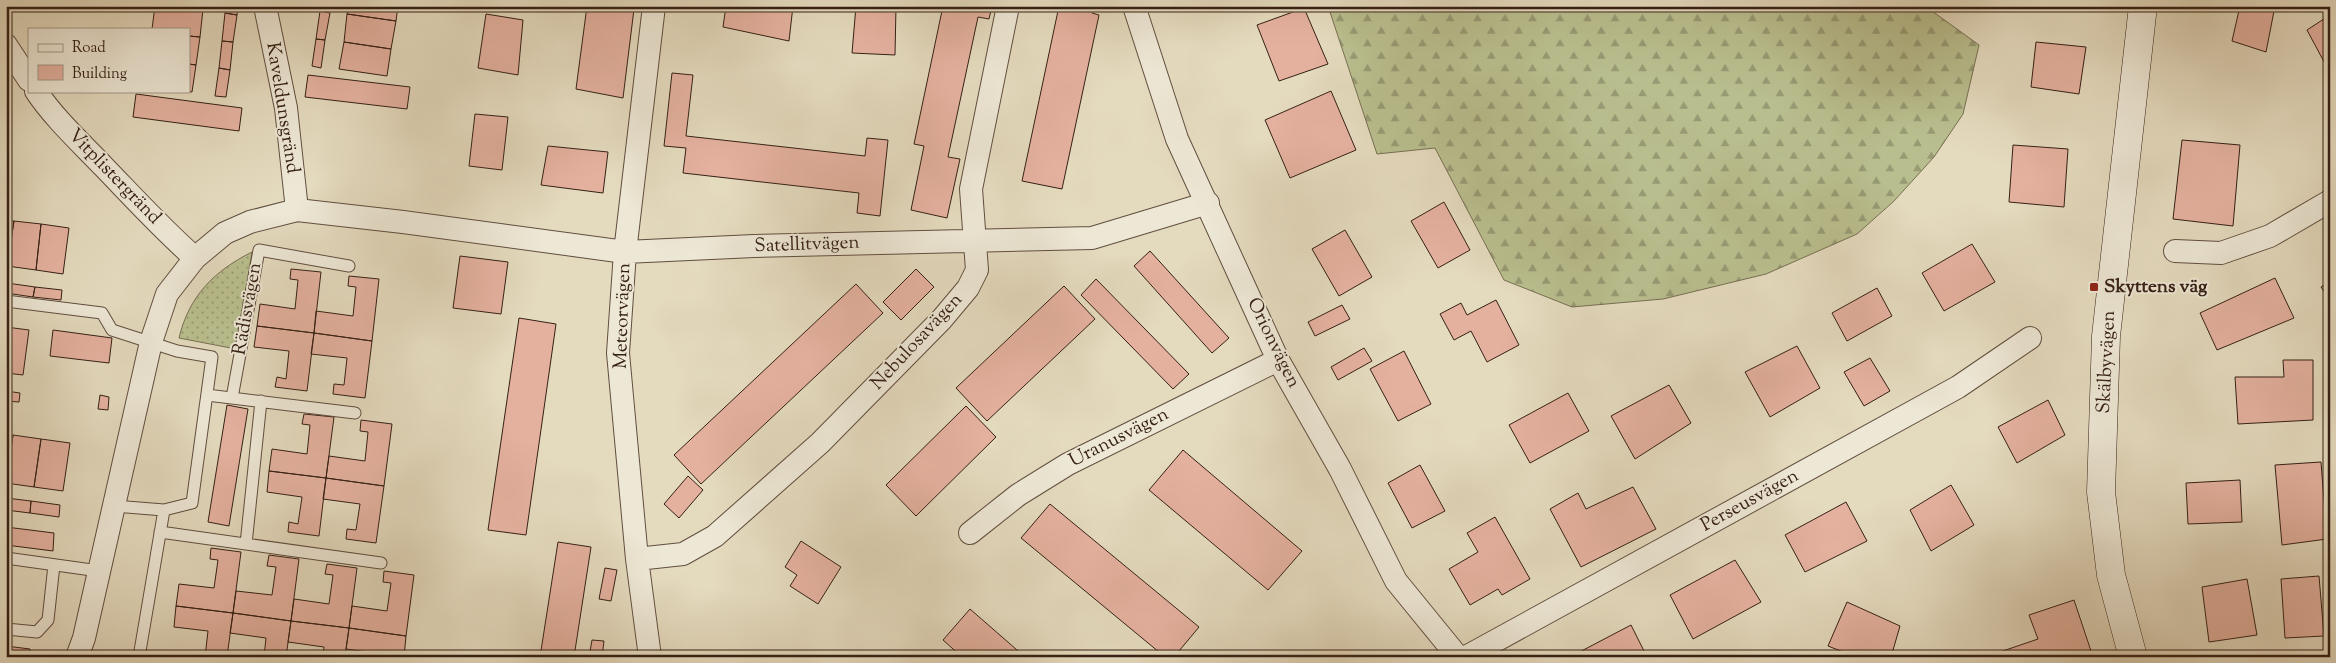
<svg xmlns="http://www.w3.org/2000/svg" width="2336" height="663" viewBox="0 0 2336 663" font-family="'Sorts Mill Goudy',serif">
<defs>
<pattern id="grass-dots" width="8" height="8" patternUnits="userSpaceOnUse" patternTransform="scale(1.25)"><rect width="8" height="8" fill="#b9be8e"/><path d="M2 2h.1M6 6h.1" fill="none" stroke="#979a73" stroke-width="1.8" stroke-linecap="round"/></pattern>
<pattern id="forest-firs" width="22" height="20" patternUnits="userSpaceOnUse" patternTransform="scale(1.25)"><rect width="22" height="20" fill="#b9be8e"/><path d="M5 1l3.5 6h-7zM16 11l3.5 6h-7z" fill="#979a73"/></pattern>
</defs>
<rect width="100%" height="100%" fill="#e4dabe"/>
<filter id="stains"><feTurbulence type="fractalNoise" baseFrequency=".004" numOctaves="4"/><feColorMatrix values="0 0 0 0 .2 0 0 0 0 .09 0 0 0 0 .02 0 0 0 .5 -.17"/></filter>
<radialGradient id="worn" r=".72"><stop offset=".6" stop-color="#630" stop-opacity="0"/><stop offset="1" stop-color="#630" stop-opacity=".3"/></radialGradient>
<path fill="url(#grass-dots)" stroke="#776f52" d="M 252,252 L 236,349 L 179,338 C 189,296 214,271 252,252 Z"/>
<path fill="url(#forest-firs)" stroke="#776f52" d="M 1328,6 L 1925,6 L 1979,45 L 1963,114 L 1934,157 L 1894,201 L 1857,234 L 1766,274 L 1663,299 L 1572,307 L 1504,280 L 1435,148 L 1377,154 Z"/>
<path fill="#e4b19f" stroke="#352015" d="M 155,6 L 180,6 L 203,9 L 200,37 L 189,36 L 189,29 L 152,29 Z
M 226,6 L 238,6 L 237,15 L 225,13 Z
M 349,6 L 398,6 L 396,21 L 347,14 Z
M 587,6 L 618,6 L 634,9 L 623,98 L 576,89 Z
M 726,6 L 793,6 L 789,41 L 723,27 Z
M 856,6 L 896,6 L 895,55 L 852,53 Z
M 943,6 L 992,6 L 989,19 L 978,17 L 948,157 L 960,159 L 947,218 L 911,210 L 924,146 L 914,144 Z
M 1059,6 L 1093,6 L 1092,13 L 1099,15 L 1062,189 L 1022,181 Z
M 2240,6 L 2275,6 L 2266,52 L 2232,41 Z
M 1304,8 L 1328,64 L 1279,81 L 1257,25 Z
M 320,11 L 330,13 L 325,40 L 316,39 Z
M 225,13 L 237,15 L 233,42 L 222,41 Z
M 347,14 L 396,21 L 391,49 L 344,42 Z
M 486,14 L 523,20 L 518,75 L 478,68 Z
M 2330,15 L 2330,73 L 2307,30 Z
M 189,36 L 200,37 L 196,65 L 189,64 Z
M 316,39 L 325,40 L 321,68 L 312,66 Z
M 222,41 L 233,42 L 230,70 L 219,68 Z
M 344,42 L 391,49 L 387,76 L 339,69 Z
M 2036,42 L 2086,47 L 2079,94 L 2031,87 Z
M 189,64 L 196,65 L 192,92 L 187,91 L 189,91 Z
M 219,68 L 230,70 L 226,97 L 215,96 Z
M 672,73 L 693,75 L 686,136 L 865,156 L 867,138 L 888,140 L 880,216 L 857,213 L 859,193 L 683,173 L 686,148 L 664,146 Z
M 308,75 L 410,87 L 407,109 L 305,97 Z
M 1331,91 L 1356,150 L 1290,178 L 1265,120 Z
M 136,94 L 242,108 L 239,131 L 133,117 Z
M 475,114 L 508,117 L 502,170 L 469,166 Z
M 2182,140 L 2240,145 L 2233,226 L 2173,219 Z
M 2013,145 L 2068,149 L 2064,207 L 2009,202 Z
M 548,146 L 608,152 L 603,193 L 541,185 Z
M 1444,202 L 1470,250 L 1438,268 L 1411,221 Z
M 6,220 L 14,221 L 7,266 L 6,266 Z
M 14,221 L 41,224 L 36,270 L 7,266 Z
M 41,224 L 69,228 L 63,274 L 36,270 Z
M 1345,230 L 1372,277 L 1339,296 L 1312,249 Z
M 1972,244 L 1995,282 L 1944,311 L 1922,273 Z
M 1150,251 L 1229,338 L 1212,353 L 1134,266 Z
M 460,256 L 508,262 L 501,314 L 453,308 Z
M 291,269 L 321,272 L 314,333 L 257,326 L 260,304 L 295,309 L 298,280 L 290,279 Z
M 916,269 L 934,287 L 901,320 L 883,302 Z
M 349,276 L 379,279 L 372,341 L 314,333 L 316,311 L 353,316 L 356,287 L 348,286 Z
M 2275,278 L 2294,318 L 2217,350 L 2200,313 Z
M 1096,279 L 1189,374 L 1173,389 L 1081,295 Z
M 2330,282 L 2330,300 L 2321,287 Z
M 7,283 L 35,287 L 33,297 L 6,293 Z
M 856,284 L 883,313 L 701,484 L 674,455 Z
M 1064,286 L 1095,319 L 987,421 L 956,388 Z
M 35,287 L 62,290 L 61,300 L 33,297 Z
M 1877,288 L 1892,316 L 1847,341 L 1832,313 Z
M 1496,300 L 1519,345 L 1487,362 L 1471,331 L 1454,340 L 1440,314 L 1461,303 L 1467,315 Z
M 1342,305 L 1350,319 L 1315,336 L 1308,322 Z
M 519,318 L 556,324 L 526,535 L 488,530 Z
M 257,326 L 314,333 L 307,391 L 275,387 L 277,377 L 286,379 L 289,351 L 254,347 Z
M 6,327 L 29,330 L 23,375 L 6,373 Z
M 53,330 L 112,338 L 109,363 L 50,356 Z
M 314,333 L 372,341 L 365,398 L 333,394 L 334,384 L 344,385 L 347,358 L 311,354 Z
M 1797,346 L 1820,388 L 1770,417 L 1745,372 Z
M 1364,348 L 1372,361 L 1338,380 L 1331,367 Z
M 1404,351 L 1431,404 L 1398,421 L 1370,369 Z
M 1870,358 L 1890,391 L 1864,406 L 1844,372 Z
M 2283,360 L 2313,360 L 2313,420 L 2238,424 L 2235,377 L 2284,377 Z
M 1669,385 L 1691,423 L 1635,459 L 1611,416 Z
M 6,391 L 20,393 L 19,402 L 6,401 Z
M 1568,393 L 1589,431 L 1530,463 L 1509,425 Z
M 100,395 L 109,397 L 108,410 L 98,409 Z
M 2048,400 L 2065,435 L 2017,463 L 1998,427 Z
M 227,405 L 248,409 L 229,526 L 208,522 Z
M 966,406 L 996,437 L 916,516 L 886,485 Z
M 304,414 L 334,417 L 326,478 L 269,471 L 272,449 L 307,454 L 310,425 L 302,424 Z
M 361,420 L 392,424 L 384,486 L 326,478 L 329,456 L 365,461 L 368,432 L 360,431 Z
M 6,434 L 13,435 L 6,483 Z
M 13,435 L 41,439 L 34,487 L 6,483 Z
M 41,439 L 70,443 L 63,491 L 34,487 Z
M 1183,450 L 1302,551 L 1268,590 L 1149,490 Z
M 2321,462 L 2327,539 L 2282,545 L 2275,465 Z
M 1420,465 L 1445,511 L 1412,528 L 1388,483 Z
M 269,471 L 326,478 L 319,536 L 288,532 L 289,522 L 298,524 L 302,497 L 267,492 Z
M 688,476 L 703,490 L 679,518 L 664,504 Z
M 326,478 L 384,486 L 376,543 L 346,539 L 347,529 L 356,530 L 360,504 L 323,499 Z
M 2240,480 L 2242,522 L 2188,524 L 2186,483 Z
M 1951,485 L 1974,525 L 1931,551 L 1910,510 Z
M 1633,487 L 1656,529 L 1581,567 L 1550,509 L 1578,493 L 1586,509 Z
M 6,498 L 31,501 L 30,513 L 6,510 Z
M 31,501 L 60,505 L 59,517 L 30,513 Z
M 1846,502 L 1867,541 L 1805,572 L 1785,535 Z
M 1050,504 L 1199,627 L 1174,657 L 1165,657 L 1021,538 Z
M 1495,517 L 1530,579 L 1502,595 L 1498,589 L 1470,605 L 1449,569 L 1478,552 L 1467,533 Z
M 6,527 L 54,533 L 53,551 L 6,545 Z
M 801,541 L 841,567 L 818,604 L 790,586 L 797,575 L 785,567 Z
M 558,542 L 591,547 L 574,657 L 540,657 Z
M 211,548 L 241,552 L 233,613 L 176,606 L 179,584 L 214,588 L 218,560 L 210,559 Z
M 269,555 L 299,559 L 291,621 L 233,613 L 236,591 L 272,595 L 276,567 L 267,566 Z
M 1735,560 L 1761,602 L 1693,639 L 1670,595 Z
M 327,564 L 357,568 L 349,628 L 291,621 L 294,599 L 329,604 L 333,575 L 325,574 Z
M 605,568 L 617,570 L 611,601 L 599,599 Z
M 384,571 L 414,575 L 406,636 L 349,628 L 352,606 L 387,611 L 391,583 L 383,582 Z
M 2319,576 L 2324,636 L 2285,638 L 2281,579 Z
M 2247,579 L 2257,635 L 2209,642 L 2202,587 Z
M 2074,600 L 2093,657 L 1995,657 L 1994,654 L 2038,639 L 2029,615 Z
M 1847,602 L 1900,626 L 1891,657 L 1856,657 L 1828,646 Z
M 176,606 L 233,613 L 227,657 L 205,657 L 208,631 L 174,627 Z
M 970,609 L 1025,657 L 962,657 L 943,640 Z
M 233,613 L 291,621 L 286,657 L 264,657 L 266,638 L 230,633 Z
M 291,621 L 349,628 L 345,657 L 323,657 L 324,647 L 288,642 Z
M 1631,625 L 1647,657 L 1570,657 Z
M 349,628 L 406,636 L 404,657 L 382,657 L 382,654 L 346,649 Z
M 592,640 L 604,641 L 602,657 L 589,657 Z
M 6,646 L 30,649 L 29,657 L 6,657 Z"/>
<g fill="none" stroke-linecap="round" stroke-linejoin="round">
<g stroke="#614e3f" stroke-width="13">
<path id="lane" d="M 6,301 L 102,313 L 112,330 L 177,351 L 212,357 L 192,503 L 164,510 L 139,657
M 207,395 L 355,413
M 232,398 L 259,250 L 349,266
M 114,506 L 164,510
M 160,532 L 381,563
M 246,544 L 261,401
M 6,558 L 99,571
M 6,629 L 37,632 L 48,620 L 54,565"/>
</g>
<g stroke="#614e3f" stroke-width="24">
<path id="street" d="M 265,6 L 286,108 L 297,210
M 1134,6 L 1177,139 L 1278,360 L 1340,469 L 1396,581 L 1458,657
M 6,45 L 29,80
M 36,91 C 54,118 80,142 103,166 C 133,197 162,229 195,258
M 2175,251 L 2221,253 L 2270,236 L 2330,201
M 970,533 L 1018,495 L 1068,464 L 1278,360
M 637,559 L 683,554 L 715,536 L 820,443 L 942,319 L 968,288 L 977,270 L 971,189 L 1008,6
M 77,657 L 84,638 L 151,342 L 167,294 L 195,258 L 225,233 L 250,222 L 297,210 L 403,222 L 625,252 L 754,246 L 1092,238 L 1208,203
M 650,657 L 637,559 L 618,353 L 625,252 L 654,6
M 1466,657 L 1958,387 L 2030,338"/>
</g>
<g stroke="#352015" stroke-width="29">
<path id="secondary" d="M 2133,657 L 2111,575 L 2101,492 L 2106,336 L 2143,6"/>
</g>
<use href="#lane" stroke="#ede7d5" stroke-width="11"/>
<use href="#street" stroke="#ede7d5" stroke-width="22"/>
<use href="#secondary" stroke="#ede7d5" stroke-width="28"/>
</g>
<rect fill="#8f2418" stroke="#ede7d5" stroke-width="2" x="2089" y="282" width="10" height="10" rx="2.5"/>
<g text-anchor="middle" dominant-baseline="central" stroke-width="4" stroke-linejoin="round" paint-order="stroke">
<g font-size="19" fill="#352015" stroke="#ede7d5">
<text transform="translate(282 108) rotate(81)">Kaveldunsgränd</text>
<text transform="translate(114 177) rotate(46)">Vitplistergränd</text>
<text transform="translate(807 245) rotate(-2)">Satellitvägen</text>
<text transform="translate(248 309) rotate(-80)">Rädisvägen</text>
<text transform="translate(623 316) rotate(-88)">Meteorvägen</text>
<text transform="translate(917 342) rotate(-47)">Nebulosavägen</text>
<text transform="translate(1273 343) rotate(64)">Orionvägen</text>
<text transform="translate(2107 362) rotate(-87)">Skälbyvägen</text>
<text transform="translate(1119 438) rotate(-27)">Uranusvägen</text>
<text transform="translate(1750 501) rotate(-29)">Perseusvägen</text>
</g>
<g font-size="19" font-weight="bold" fill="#352015" stroke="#ede7d5" text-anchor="start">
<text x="2104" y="287">Skyttens väg</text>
</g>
</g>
<rect width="2336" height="663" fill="none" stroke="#e4dabe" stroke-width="25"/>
<rect x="8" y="8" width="2321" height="648" fill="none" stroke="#352015" stroke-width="2.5"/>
<rect x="12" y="12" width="2311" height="638" fill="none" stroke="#352015"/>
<rect x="28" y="28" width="162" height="65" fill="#ede7d5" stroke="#a39788"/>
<rect x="38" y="44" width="25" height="8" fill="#ede7d5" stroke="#a39788"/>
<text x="72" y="52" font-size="15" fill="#352015">Road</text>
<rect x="38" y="65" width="25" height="15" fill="#e4b19f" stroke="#a39788"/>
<text x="72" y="78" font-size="15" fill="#352015">Building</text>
<rect width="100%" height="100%" filter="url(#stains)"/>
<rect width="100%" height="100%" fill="url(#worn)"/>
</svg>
